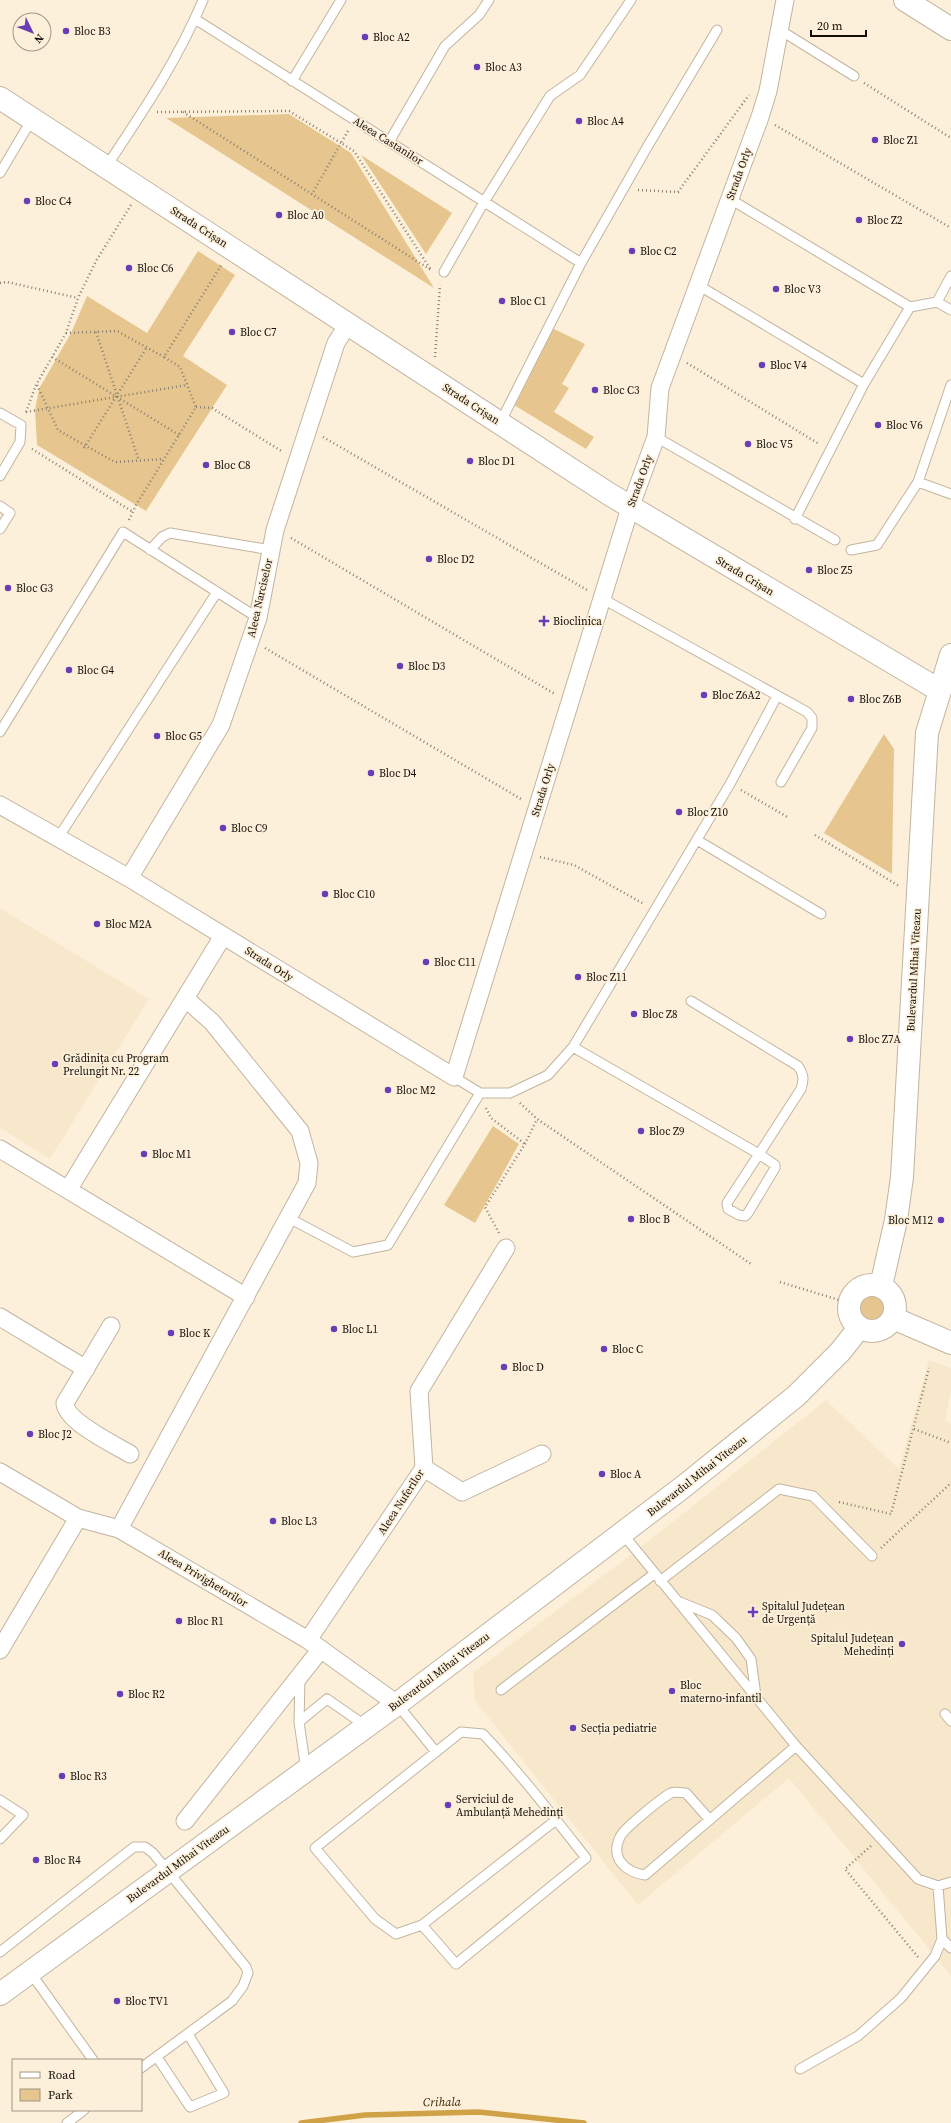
<svg xmlns="http://www.w3.org/2000/svg" width="951" height="2123" viewBox="0 0 951 2123" font-family="'Source Serif 4',serif">
<rect width="100%" height="100%" fill="#fdf0db"/>
<path fill="#f8e8cb" d="M 0,908 L 149,999 L 50,1159 L 0,1128 Z
M 929,1360 L 951,1368 L 951,1391 L 945,1421 L 951,1424 L 951,1976 L 789,1778 L 638,1905 L 475,1701 L 473,1673 L 636,1551 L 826,1400 L 899,1469 Z"/>
<path fill="#e6c68e" d="M 289,114 L 351,153 L 434,288 L 166,118 Z
M 361,155 L 452,213 L 426,254 Z
M 198,251 L 235,275 L 183,356 L 227,385 L 146,511 L 37,445 L 35,410 L 39,389 L 71,333 L 87,296 L 147,333 Z
M 552,328 L 585,344 L 562,384 L 569,388 L 554,412 L 594,437 L 586,449 L 514,405 Z
M 884,734 L 894,749 L 892,874 L 824,833 Z
M 493,1126 L 519,1144 L 475,1223 L 444,1205 Z
M858 1308a13 13 0 1 1 26 0a13 13 0 1 1-26 0Z"/>
<g fill="none" stroke-linecap="round" stroke-linejoin="round">
<path stroke="#d0a246" stroke-width="5.5" d="M 301,2123 L 365,2115 L 479,2112 L 584,2123"/>
<g stroke="#c1b5a0" stroke-width="11">
<path id="lane" d="M 195,19 L 581,263
M 780,30 L 854,76
M 292,81 L 341,0
M 389,142 L 445,46 L 479,15 L 489,0
M 106,167 C 142,113 178,60 203,0
M 0,173 L 32,119
M 730,199 L 910,307 L 864,384 L 795,519
M 444,272 L 484,202 L 550,96 L 580,75 L 631,0
M 698,285 L 864,384
M 937,302 L 951,310
M 910,307 L 937,302 L 951,276
M 0,413 L 21,425 L 20,442 L 0,476
M 500,423 L 581,263 L 646,149 L 717,30
M 656,437 L 835,540
M 918,482 L 951,494
M 0,506 L 10,513 L 0,529
M 150,550 L 162,537 L 170,533 L 271,550
M 851,550 L 877,545 L 918,482 L 951,385
M 603,599 L 807,712 L 812,718 L 812,728 L 781,782
M 0,732 L 123,532 L 258,618
M 58,838 L 217,592
M 697,840 L 821,914
M 573,1047 L 730,784 L 777,696
M 454,1077 L 480,1093 L 510,1093 L 548,1075 L 573,1047 L 759,1154 L 801,1089 C 804,1080 804,1075 798,1066 L 691,1001
M 759,1154 L 775,1165 L 775,1168 L 748,1213 L 745,1216 L 739,1215 L 728,1209 L 727,1203 Z
M 287,1217 L 353,1252 L 388,1245 L 480,1093
M 622,1533 L 796,1746 L 918,1879 L 938,1886 L 951,1882
M 660,1581 L 779,1489 L 813,1496 L 872,1556
M 680,1602 L 712,1615 L 736,1638 L 751,1659 L 756,1696
M 300,1679 L 299,1722 L 306,1770
M 501,1690 L 654,1574
M 397,1704 L 436,1752
M 945,1714 L 951,1721
M 299,1722 L 327,1699 L 366,1726
M 0,1800 L 23,1815 L 0,1839
M 710,1820 L 686,1793 C 682,1793 675,1791 671,1793 C 662,1798 624,1828 620,1837 C 610,1858 625,1872 645,1875 L 796,1746
M 422,1925 L 456,1964 L 586,1858 C 553,1816 520,1773 483,1734 L 461,1732 L 315,1848 L 375,1919 L 396,1934 L 422,1925 L 556,1820
M 942,1939 L 951,1948
M 0,1952 L 134,1847 L 145,1847 L 153,1853 L 246,1967 L 248,1973 L 243,1986 L 232,2001 L 141,2068
M 30,1972 L 93,2060
M 157,2057 L 190,2107 L 224,2093 L 188,2034
M 800,2069 L 858,2036 L 901,1998 L 935,1956 L 942,1939 L 938,1886
M 67,2123 L 84,2110"/>
</g>
<g stroke="#c1b5a0" stroke-width="19">
<path id="street" d="M 0,805 L 129,878 L 454,1077 L 630,508 L 656,437 L 660,388 L 760,117 L 768,91 L 785,0
M 129,878 L 221,725 L 258,618 L 275,530 L 336,343 L 348,324
M 0,1149 L 246,1297
M 68,1190 L 223,936
M 0,1317 L 86,1369
M 111,1326 L 65,1403 C 65,1421 115,1445 130,1454
M 424,1468 L 462,1492 L 542,1454
M 0,1472 L 78,1518 L 119,1529 L 308,1640 L 397,1704
M 119,1529 L 307,1183 L 309,1163 L 300,1131 L 212,1022 L 186,999
M 308,1640 L 424,1468 L 419,1391 L 506,1248
M 0,1650 L 78,1518
M 185,1821 L 321,1649"/>
</g>
<g stroke="#c1b5a0" stroke-width="24">
<path id="secondary" d="M 905,0 L 951,29
M 0,98 L 609,494 L 939,690
M849 1308a23 23 0 1 1 46 0a23 23 0 1 1-46 0Z
M 881,1286 L 896,1220 L 902,1177 L 927,733 L 951,655
M 893,1318 L 951,1343
M 0,1994 L 397,1704 L 683,1487 L 796,1396 L 840,1352 L 859,1328"/>
</g>
<path stroke="#898072" stroke-width="2.5" stroke-dasharray="1 3" stroke-linecap="butt" d="M 864,83 L 951,138
M 157,112 L 289,111 L 341,143 L 312,194
M 183,112 L 431,270
M 775,125 L 951,228
M 348,131 L 341,143 L 354,151 L 431,270
M 638,190 L 678,192 L 749,95
M 0,283 L 7,282 L 78,298
M 96,332 L 139,461
M 66,333 L 117,331 L 164,357
M 52,357 L 179,435
M 435,357 L 440,285
M 687,363 L 819,444
M 37,385 L 58,430 L 86,446 L 115,462 L 164,459
M 196,407 L 212,408 L 283,452
M 26,412 L 36,385 L 66,333 L 78,298 L 96,261 L 131,205
M 26,412 L 187,385
M 323,437 L 587,590
M 84,448 L 147,347
M 32,449 L 133,512
M 129,520 L 136,505 L 196,407 L 180,367 L 164,357 L 222,264
M 291,538 L 555,694
M 265,648 L 521,799
M 741,790 L 789,818
M 815,835 L 899,886
M 540,857 L 574,865 L 644,904
M 520,1103 L 537,1119 L 751,1264
M 486,1108 L 491,1118 L 525,1144
M 499,1233 L 485,1207 L 525,1144 L 537,1119
M 780,1282 L 849,1303
M 914,1429 L 951,1443
M 839,1502 L 891,1514 L 929,1368
M 881,1548 L 951,1483
M 871,1846 L 845,1869 L 918,1957"/>
<use href="#lane" stroke="#fff" stroke-width="9"/>
<use href="#street" stroke="#fff" stroke-width="17"/>
<use href="#secondary" stroke="#fff" stroke-width="22"/>
</g>
<g fill="#693db5" stroke="#fdf0db" stroke-width="1.5">
<circle cx="66" cy="31" r="4"/>
<circle cx="365" cy="37" r="4"/>
<circle cx="477" cy="67" r="4"/>
<circle cx="579" cy="121" r="4"/>
<circle cx="875" cy="140" r="4"/>
<circle cx="27" cy="201" r="4"/>
<circle cx="279" cy="215" r="4"/>
<circle cx="859" cy="220" r="4"/>
<circle cx="632" cy="251" r="4"/>
<circle cx="129" cy="268" r="4"/>
<circle cx="776" cy="289" r="4"/>
<circle cx="502" cy="301" r="4"/>
<circle cx="232" cy="332" r="4"/>
<circle cx="762" cy="365" r="4"/>
<circle cx="595" cy="390" r="4"/>
<circle cx="878" cy="425" r="4"/>
<circle cx="748" cy="444" r="4"/>
<circle cx="470" cy="461" r="4"/>
<circle cx="206" cy="465" r="4"/>
<circle cx="429" cy="559" r="4"/>
<circle cx="809" cy="570" r="4"/>
<circle cx="8" cy="588" r="4"/>
<path d="M542 615h4v4h4v4h-4v4h-4v-4h-4v-4h4z"/>
<circle cx="400" cy="666" r="4"/>
<circle cx="69" cy="670" r="4"/>
<circle cx="704" cy="695" r="4"/>
<circle cx="851" cy="699" r="4"/>
<circle cx="157" cy="736" r="4"/>
<circle cx="371" cy="773" r="4"/>
<circle cx="679" cy="812" r="4"/>
<circle cx="223" cy="828" r="4"/>
<circle cx="325" cy="894" r="4"/>
<circle cx="97" cy="924" r="4"/>
<circle cx="426" cy="962" r="4"/>
<circle cx="578" cy="977" r="4"/>
<circle cx="634" cy="1014" r="4"/>
<circle cx="850" cy="1039" r="4"/>
<circle cx="55" cy="1064" r="4"/>
<circle cx="388" cy="1090" r="4"/>
<circle cx="641" cy="1131" r="4"/>
<circle cx="144" cy="1154" r="4"/>
<circle cx="631" cy="1219" r="4"/>
<circle cx="941" cy="1220" r="4"/>
<circle cx="334" cy="1329" r="4"/>
<circle cx="171" cy="1333" r="4"/>
<circle cx="604" cy="1349" r="4"/>
<circle cx="504" cy="1367" r="4"/>
<circle cx="30" cy="1434" r="4"/>
<circle cx="602" cy="1474" r="4"/>
<circle cx="273" cy="1521" r="4"/>
<path d="M751 1606h4v4h4v4h-4v4h-4v-4h-4v-4h4z"/>
<circle cx="179" cy="1621" r="4"/>
<circle cx="902" cy="1644" r="4"/>
<circle cx="672" cy="1691" r="4"/>
<circle cx="120" cy="1694" r="4"/>
<circle cx="573" cy="1728" r="4"/>
<circle cx="62" cy="1776" r="4"/>
<circle cx="448" cy="1805" r="4"/>
<circle cx="36" cy="1860" r="4"/>
<circle cx="117" cy="2001" r="4"/>
</g>
<g text-anchor="middle" dominant-baseline="central" stroke-width="3.5" stroke-linejoin="round" paint-order="stroke">
<g font-size="11" fill="#120e07" stroke="#fdf0db" text-anchor="start">
<text x="74" y="31">Bloc B3</text>
<text x="373" y="37">Bloc A2</text>
<text x="485" y="67">Bloc A3</text>
<text x="587" y="121">Bloc A4</text>
<text x="883" y="140">Bloc Z1</text>
<text x="35" y="201">Bloc C4</text>
<text x="287" y="215">Bloc A0</text>
<text x="867" y="220">Bloc Z2</text>
<text x="640" y="251">Bloc C2</text>
<text x="137" y="268">Bloc C6</text>
<text x="784" y="289">Bloc V3</text>
<text x="510" y="301">Bloc C1</text>
<text x="240" y="332">Bloc C7</text>
<text x="770" y="365">Bloc V4</text>
<text x="603" y="390">Bloc C3</text>
<text x="886" y="425">Bloc V6</text>
<text x="756" y="444">Bloc V5</text>
<text x="478" y="461">Bloc D1</text>
<text x="214" y="465">Bloc C8</text>
<text x="437" y="559">Bloc D2</text>
<text x="817" y="570">Bloc Z5</text>
<text x="16" y="588">Bloc G3</text>
<text x="553" y="621">Bioclinica</text>
<text x="408" y="666">Bloc D3</text>
<text x="77" y="670">Bloc G4</text>
<text x="712" y="695">Bloc Z6A2</text>
<text x="859" y="699">Bloc Z6B</text>
<text x="165" y="736">Bloc G5</text>
<text x="379" y="773">Bloc D4</text>
<text x="687" y="812">Bloc Z10</text>
<text x="231" y="828">Bloc C9</text>
<text x="333" y="894">Bloc C10</text>
<text x="105" y="924">Bloc M2A</text>
<text x="434" y="962">Bloc C11</text>
<text x="586" y="977">Bloc Z11</text>
<text x="642" y="1014">Bloc Z8</text>
<text x="858" y="1039">Bloc Z7A</text>
<text x="63" y="1058">Grădinița cu Program<tspan x="63" dy="13">Prelungit Nr. 22</tspan></text>
<text x="396" y="1090">Bloc M2</text>
<text x="649" y="1131">Bloc Z9</text>
<text x="152" y="1154">Bloc M1</text>
<text x="639" y="1219">Bloc B</text>
<text x="933" y="1220" text-anchor="end">Bloc M12</text>
<text x="342" y="1329">Bloc L1</text>
<text x="179" y="1333">Bloc K</text>
<text x="612" y="1349">Bloc C</text>
<text x="512" y="1367">Bloc D</text>
<text x="38" y="1434">Bloc J2</text>
<text x="610" y="1474">Bloc A</text>
<text x="281" y="1521">Bloc L3</text>
<text x="762" y="1606">Spitalul Județean<tspan x="762" dy="13">de Urgență</tspan></text>
<text x="187" y="1621">Bloc R1</text>
<text x="894" y="1638" text-anchor="end">Spitalul Județean<tspan x="894" dy="13">Mehedinți</tspan></text>
<text x="680" y="1685">Bloc<tspan x="680" dy="13">materno-infantil</tspan></text>
<text x="128" y="1694">Bloc R2</text>
<text x="581" y="1728">Secția pediatrie</text>
<text x="70" y="1776">Bloc R3</text>
<text x="456" y="1799">Serviciul de<tspan x="456" dy="13">Ambulanță Mehedinți</tspan></text>
<text x="44" y="1860">Bloc R4</text>
<text x="125" y="2001">Bloc TV1</text>
</g>
<g font-size="11" fill="#120e07" stroke="#fdf0db">
<text transform="translate(388 141) rotate(32)">Aleea Castanilor</text>
<text transform="translate(739 174) rotate(-70)">Strada Orly</text>
<text transform="translate(199 227) rotate(33)">Strada Crișan</text>
<text transform="translate(471 404) rotate(33)">Strada Crișan</text>
<text transform="translate(640 481) rotate(-70)">Strada Orly</text>
<text transform="translate(745 576) rotate(31)">Strada Crișan</text>
<text transform="translate(260 598) rotate(-77)">Aleea Narciselor</text>
<text transform="translate(543 790) rotate(-73)">Strada Orly</text>
<text transform="translate(269 964) rotate(32)">Strada Orly</text>
<text transform="translate(914 970) rotate(-87)">Bulevardul Mihai Viteazu</text>
<text transform="translate(697 1476) rotate(-38)">Bulevardul Mihai Viteazu</text>
<text transform="translate(401 1502) rotate(-57)">Aleea Nuferilor</text>
<text transform="translate(203 1578) rotate(31)">Aleea Privighetorilor</text>
<text transform="translate(439 1672) rotate(-37)">Bulevardul Mihai Viteazu</text>
<text transform="translate(178 1864) rotate(-36)">Bulevardul Mihai Viteazu</text>
</g>
<g font-size="12" font-style="italic" fill="#3a2700" stroke="#fdf0db">
<text transform="translate(442 2102) rotate(-1)">Crihala</text>
</g>
</g>
<rect x="12" y="2059" width="130" height="52" fill="#fdf0db" stroke="#9f9686"/>
<rect x="20" y="2072" width="20" height="6" fill="#ffffff" stroke="#9f9686"/>
<text x="48" y="2079" font-size="12" fill="#120e07">Road</text>
<rect x="20" y="2089" width="20" height="12" fill="#e6c68e" stroke="#9f9686"/>
<text x="48" y="2099" font-size="12" fill="#120e07">Park</text>
<g transform="translate(32 32) rotate(133)"><circle r="19" fill="#fdf0db" stroke="#9f9686"/>
<path d="M0-3L7 15L0 10L-7 15Z" fill="#693db5"/>
<text y="-6" font-size="11" font-weight="bold" text-anchor="middle" fill="#120e07">N</text>
</g>
<path d="M811 30v6h55v-6" fill="none" stroke="#120e07" stroke-width="2"/>
<text x="817" y="30" font-size="12" fill="#120e07" stroke="#fdf0db" stroke-width="3" paint-order="stroke">20 m</text>
</svg>
